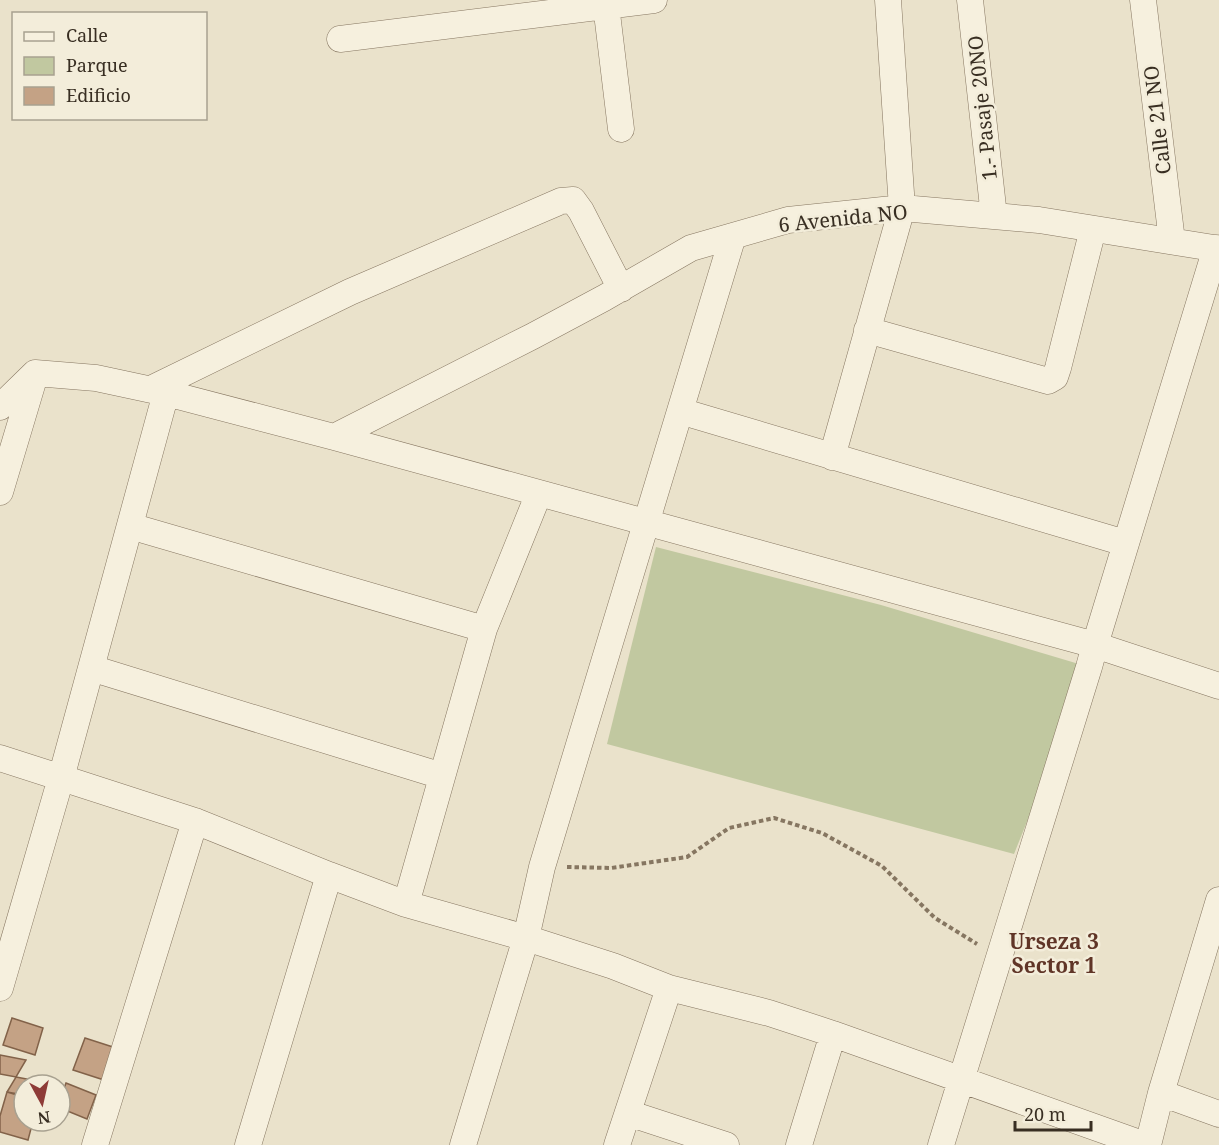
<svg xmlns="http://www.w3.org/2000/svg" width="1219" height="1145" viewBox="0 0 1219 1145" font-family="'Noto Serif',serif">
<rect width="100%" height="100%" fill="#eae2cb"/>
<path fill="#c1c8a0" d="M 656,547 L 881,605 L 1089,667 L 1014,854 L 607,744 Z"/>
<path fill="#c4a285" stroke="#826249" stroke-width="1.5" d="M 12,1018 L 43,1028 L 35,1055 L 3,1045 Z
M 85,1038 L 116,1048 L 104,1080 L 73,1070 Z
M 0,1055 L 26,1060 L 16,1077 L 0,1074 Z
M 16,1077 L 43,1082 L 42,1085 L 24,1085 L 24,1095 L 7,1092 Z
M 66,1083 L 96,1095 L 87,1119 L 60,1108 L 60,1100 Z
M 7,1092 L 24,1097 L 24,1121 L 33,1121 L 28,1140 L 0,1132 L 0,1116 Z"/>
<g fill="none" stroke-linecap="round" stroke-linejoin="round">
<g stroke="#867661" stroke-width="27">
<path id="minor" d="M 970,0 L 994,216
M 1143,0 L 1172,241
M 606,5 L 621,129
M 340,39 L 654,0
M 867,330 L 1048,381 L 1055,377 L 1058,368 L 1093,229
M 151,389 L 350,292 L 561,201 L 573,200 L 581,211 L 621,289
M 0,407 L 35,373 L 96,378 L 166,393 L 334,437 L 1095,645 L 1219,686
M 680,411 L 1125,543
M 334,437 L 533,336 L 604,298 L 691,248 L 788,220 L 902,208 L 1039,220 L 1219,249
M 832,457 L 902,208 L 888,0
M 0,492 L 35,375
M 130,526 L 484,629
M 91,668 L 442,776
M 0,758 L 195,821 L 329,875 L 406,904 L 526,938 L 613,966 L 669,988 L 769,1013 L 833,1034 L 1145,1145
M 406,904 L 484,629 L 539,493
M 0,988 L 61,778 L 166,393
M 1161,1093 L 1219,1114
M 628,1113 L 726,1145
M 95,1145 L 195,821
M 248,1145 L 329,875
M 463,1145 L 526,938 L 542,867 L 733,236
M 617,1145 L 669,988
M 799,1145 L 833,1034
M 941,1145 L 1089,667 L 1095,645 L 1216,248
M 1148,1145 L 1161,1093 L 1219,900"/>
</g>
<path stroke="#867661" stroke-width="4" stroke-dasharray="4.5 3" stroke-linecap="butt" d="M 567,867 L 611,868 L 687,857 L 729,828 L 774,818 L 822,833 L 882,866 L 935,918 L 977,944"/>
<use href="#minor" stroke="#f6f0de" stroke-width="26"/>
</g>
<g text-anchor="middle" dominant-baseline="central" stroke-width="5" stroke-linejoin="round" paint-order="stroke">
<g font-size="20" fill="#382e22" stroke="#f3edda">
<text transform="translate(982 108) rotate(-96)">1.- Pasaje 20NO</text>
<text transform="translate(1157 120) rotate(-97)">Calle 21 NO</text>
<text transform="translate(843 218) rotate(-6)">6 Avenida NO</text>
</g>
<g font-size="21" font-weight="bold" fill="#603527" stroke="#f3edda">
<text x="1054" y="941">Urseza 3<tspan x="1054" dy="24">Sector 1</tspan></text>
</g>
</g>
<rect x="12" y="12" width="195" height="108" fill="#f3edda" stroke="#a8a190" stroke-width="1.5"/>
<rect x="24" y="32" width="30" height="9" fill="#f6f0de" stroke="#a8a190" stroke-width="1.5"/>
<text x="66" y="42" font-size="18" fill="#382e22">Calle</text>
<rect x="24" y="57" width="30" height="18" fill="#c1c8a0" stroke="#a8a190" stroke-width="1.5"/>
<text x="66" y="72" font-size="18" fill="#382e22">Parque</text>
<rect x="24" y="87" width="30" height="18" fill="#c4a285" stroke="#a8a190" stroke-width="1.5"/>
<text x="66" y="102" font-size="18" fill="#382e22">Edificio</text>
<g transform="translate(42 1103) rotate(172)"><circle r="28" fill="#f3edda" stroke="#a8a190" stroke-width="1.5"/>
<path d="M0-4.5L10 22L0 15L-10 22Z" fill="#8e3b37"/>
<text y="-9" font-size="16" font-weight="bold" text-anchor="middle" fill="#382e22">N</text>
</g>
<path d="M1015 1121v9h76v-9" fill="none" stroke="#382e22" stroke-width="3"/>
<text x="1024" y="1121" font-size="18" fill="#382e22" stroke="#f3edda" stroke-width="4.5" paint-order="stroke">20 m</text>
</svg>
